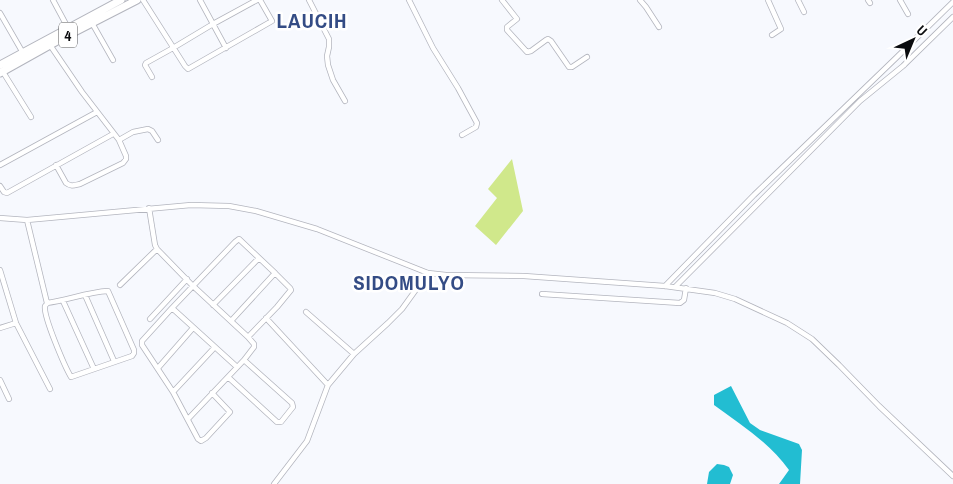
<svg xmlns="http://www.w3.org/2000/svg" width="953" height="484" viewBox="0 0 953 484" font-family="'Archivo Narrow',sans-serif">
<rect width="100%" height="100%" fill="#f7f9fe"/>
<path fill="#d0e88b" d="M 512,159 L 523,211 L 496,245 L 475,226 L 497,198 L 488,189 Z"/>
<path fill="#22bdd2" d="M 731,386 L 750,423 L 760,430 L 799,444 L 802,450 L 800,484 L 779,484 L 789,470 C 770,443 740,424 714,405 L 714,395 Z
M 717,464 L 724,465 L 729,467 L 733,475 L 730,484 L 707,484 L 709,472 Z"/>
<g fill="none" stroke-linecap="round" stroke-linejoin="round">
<g stroke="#b3b5be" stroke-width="6">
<path id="minor" d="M 53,0 L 68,28
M 143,0 L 185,66 L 188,69 L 272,21 L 260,0
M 200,0 L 226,48
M 309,0 L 329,39 L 329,47 L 327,56 L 328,65 L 333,80 L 345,101
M 409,0 L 433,48 L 458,88 L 477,123 L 476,127 L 462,135
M 502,0 L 517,19 L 507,27 L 507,30 L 527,52 L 531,51 L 546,40 L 548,39 L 551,41 L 569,67 L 572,67 L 587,57
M 640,0 L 646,7 L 659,27
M 768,0 L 781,29 L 772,35
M 798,0 L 804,12
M 868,0 L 870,3
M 900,0 L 908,14
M 0,13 L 23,53
M 92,23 L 113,60
M 50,45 L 82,92 L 119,140 L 126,156 L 126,159 L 123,163 L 80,184 C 75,185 71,187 66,183 L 56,165
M 3,72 L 31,117
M 152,77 L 145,65 L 146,63 L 173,48 L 213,24 L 257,0
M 119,140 L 133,132 L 148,129 L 152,131 L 158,140
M 0,165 L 97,112
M 0,186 L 4,192 L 7,193 L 113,134
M 149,208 L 155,245 L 157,249 L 192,285 L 248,337 L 254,344 L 254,347 L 244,360 L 188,419
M 0,218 L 27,220 L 191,205 L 229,206 L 256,211 L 317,229 L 428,273 L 446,275 L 524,276 L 665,286 L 715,293 L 735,299 L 787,323 L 812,339 L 839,365 L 879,406 L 953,476
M 27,220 L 47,303 C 68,300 88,292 108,291 L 134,350 L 134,353 L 132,356 L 71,377 C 65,367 43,316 45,306 C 46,305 47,304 47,303
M 0,270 L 16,323 L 50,389
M 120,285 L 157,249
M 665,286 L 754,195 L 896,58 L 953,2
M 675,287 L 860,101 L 903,66 L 953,17
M 542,294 L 680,303 L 684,300 L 686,288
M 85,295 L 114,361
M 63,301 L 94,369
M 213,305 L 259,258
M 172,308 L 142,341 L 142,345 L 173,392 L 198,439 L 201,441 L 206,438 L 230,412 L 212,393
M 306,312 L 354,354
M 266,318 L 328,385
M 150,319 L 187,279
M 231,321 L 275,273 L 290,288 L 291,290 L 277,307 L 248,337
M 0,328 L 16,323
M 237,367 L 172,308 L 235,242 L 239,239 L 275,273
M 158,368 L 193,328
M 228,377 L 277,422 L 281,422 L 293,407 L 292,403 L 244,360
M 0,380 L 9,399
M 173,392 L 215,347
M 274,484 L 307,441 L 328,385 L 354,354 L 388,323 L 402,309 L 428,273"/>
</g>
<g stroke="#b3b5be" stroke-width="9">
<path id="trunk" d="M 0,65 L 121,0
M 0,73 L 59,40 L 137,0"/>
</g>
<use href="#minor" stroke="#fff" stroke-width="4.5"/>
<use href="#trunk" stroke="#fff" stroke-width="7"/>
</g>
<g text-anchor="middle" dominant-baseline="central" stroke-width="5" stroke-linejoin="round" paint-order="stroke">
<rect fill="#fff" stroke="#545557" stroke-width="1" x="59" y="22.5" width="18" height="25" rx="4"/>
<g font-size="15" font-weight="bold" fill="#0b0c0f">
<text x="68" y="35">4</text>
</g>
<g font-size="21" font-weight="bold" letter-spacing="1" fill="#344c85" stroke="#fff">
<text x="312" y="20">LAUCIH</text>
<text x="409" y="282">SIDOMULYO</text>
</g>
</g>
<g transform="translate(913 40) rotate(44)" stroke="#ffffff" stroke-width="4" paint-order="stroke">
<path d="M0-4L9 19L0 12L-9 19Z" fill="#0b0c0f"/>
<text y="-8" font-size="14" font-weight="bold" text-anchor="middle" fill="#0b0c0f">U</text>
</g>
</svg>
